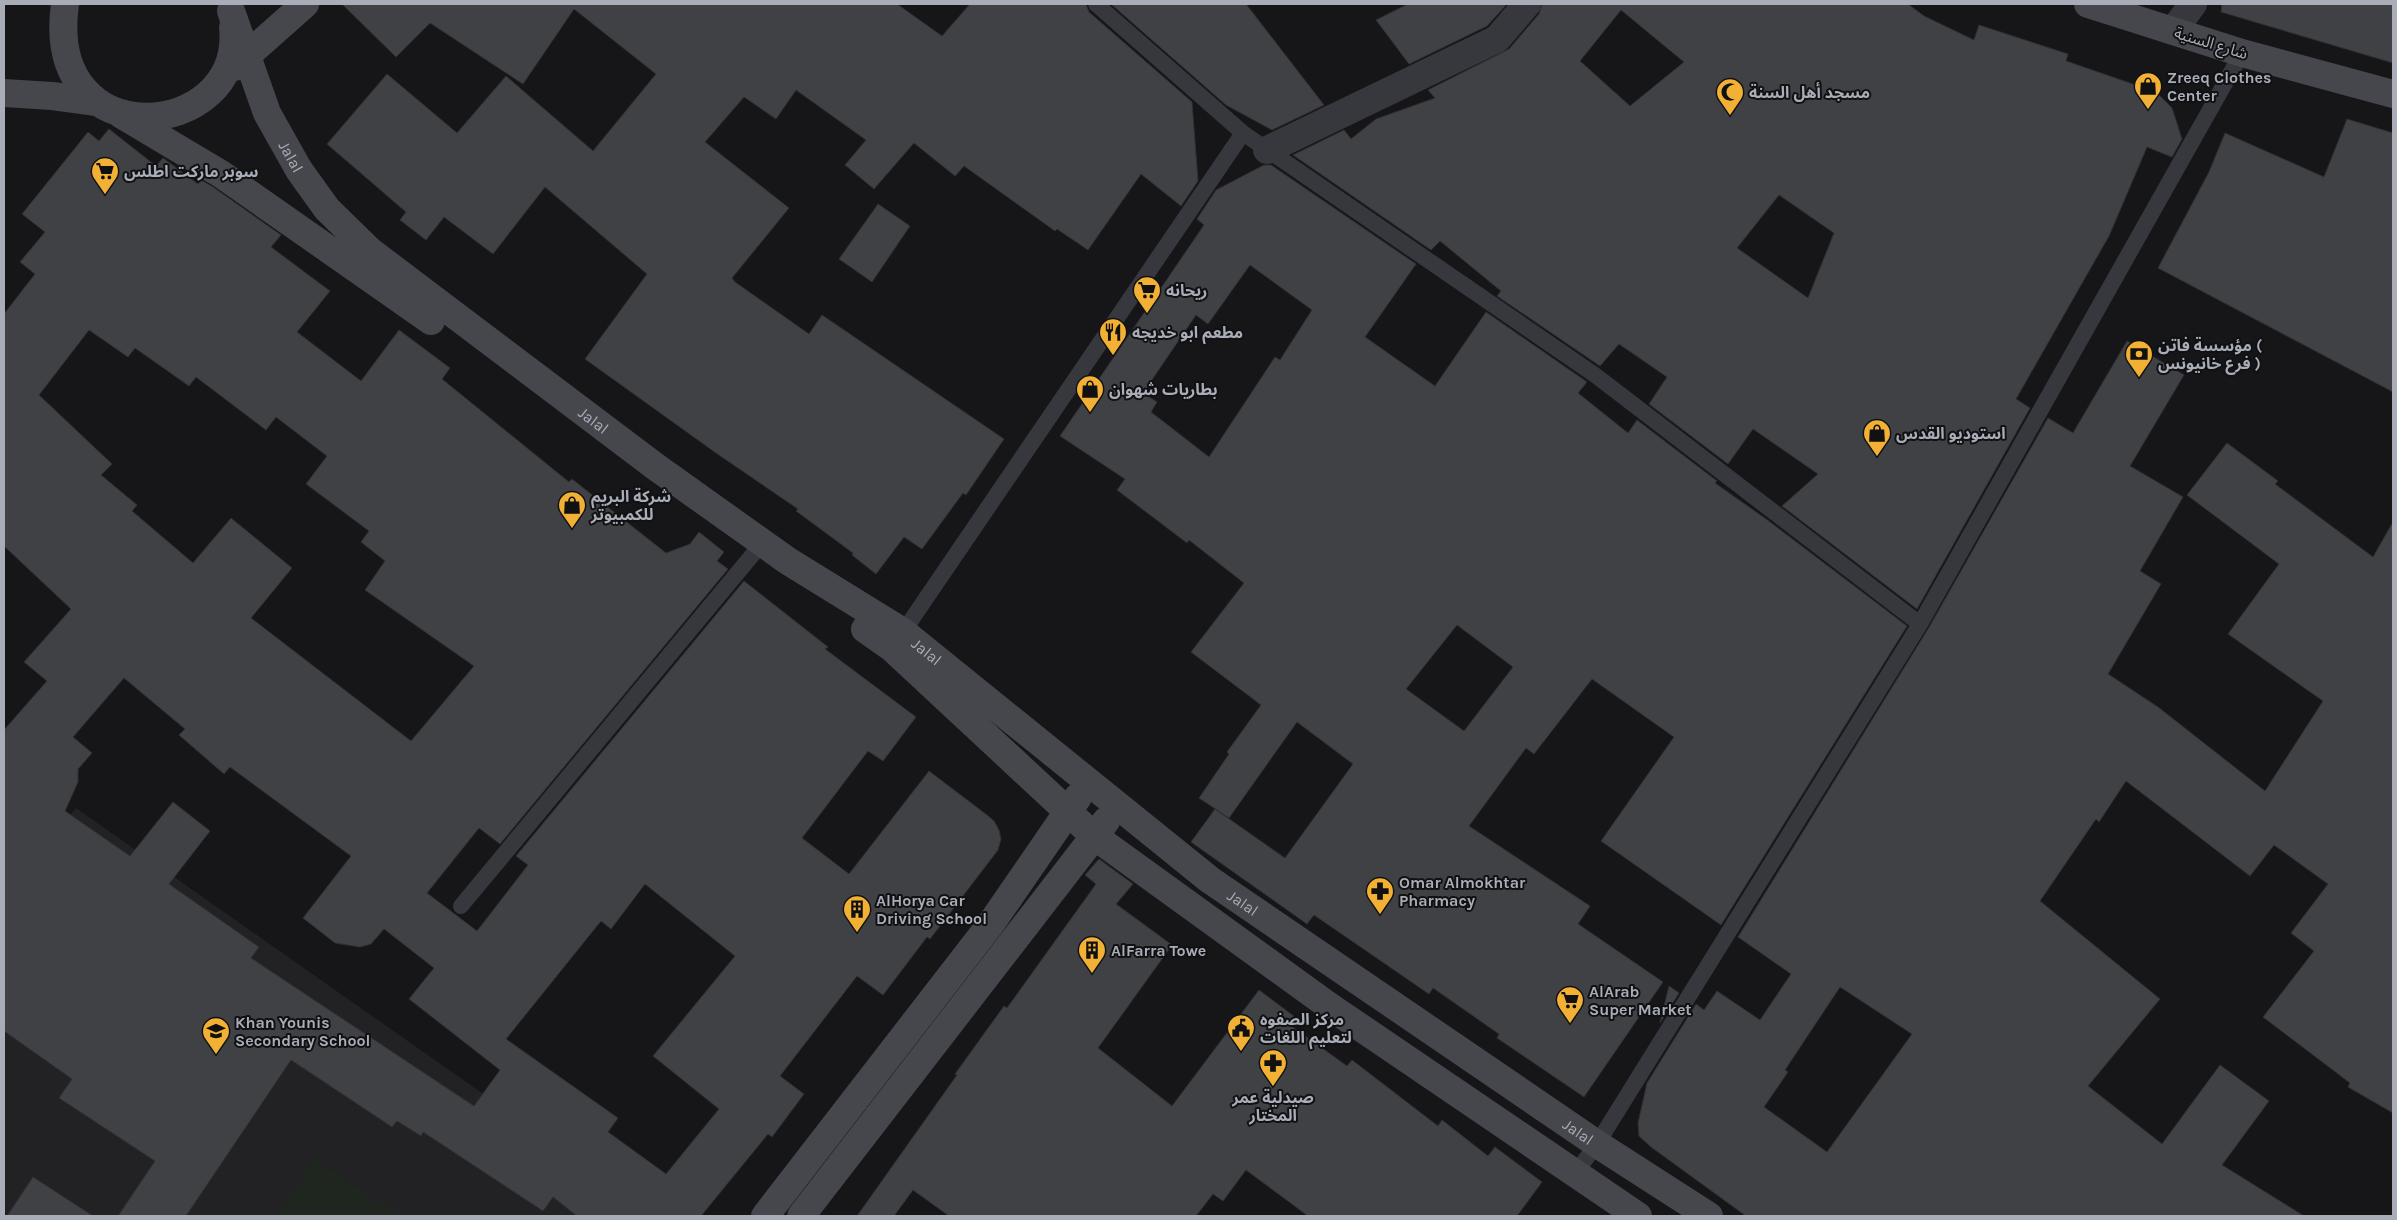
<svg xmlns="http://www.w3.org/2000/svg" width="2397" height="1220" viewBox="0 0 2397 1220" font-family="Karla,'Noto Sans Arabic',sans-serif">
<rect width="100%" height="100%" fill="#161618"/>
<path fill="#222225" d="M 76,808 L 657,1216 L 4,1216 L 4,894 Z"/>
<path fill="#1e261f" d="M 315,1159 L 400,1216 L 276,1216 Z"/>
<path fill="#404145" stroke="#303034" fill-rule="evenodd" d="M 342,4 L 897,4 L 942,36 L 970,4 L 1086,4 L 1089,12 L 1192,102 L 1198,181 L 1181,206 L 1141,174 L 1088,250 L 1057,229 L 1055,231 L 964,166 L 955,176 L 914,143 L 874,189 L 845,165 L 866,140 L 796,90 L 776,119 L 744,97 L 705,142 L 789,208 L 732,278 L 735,282 L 809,334 L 822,315 L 1004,439 L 966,495 L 963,493 L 922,549 L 904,537 L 876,574 L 852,555 L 853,553 L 796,511 L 798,509 L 716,453 L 585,359 L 647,274 L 545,187 L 493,254 L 444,217 L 426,240 L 400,220 L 406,212 L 327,144 L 387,74 L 457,133 L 506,76 L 593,151 L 656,74 L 574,9 L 523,84 L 430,23 L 396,57 Z
M 1111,4 L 1246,4 L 1324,105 L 1272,130 L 1226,105 Z
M 1408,4 L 1507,4 L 1487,26 L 1409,64 L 1376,20 Z
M 1542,4 L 1908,4 L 1924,16 L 1974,40 L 1979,25 L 2068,54 L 2066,61 L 2156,92 L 2172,108 L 2182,139 L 2172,157 L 2147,147 L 2109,236 L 2016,399 L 2030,408 L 1917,609 L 1782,506 L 1818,474 L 1753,429 L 1728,464 L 1649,404 L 1667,377 L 1619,344 L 1600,366 L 1497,296 L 1501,291 L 1440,241 L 1431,250 L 1293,155 L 1344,130 L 1351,139 L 1376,119 L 1435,98 L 1428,90 L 1509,49 L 1539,14 ZM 1621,10 L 1684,62 L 1630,106 L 1580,61 ZM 1779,195 L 1834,233 L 1808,298 L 1737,248 Z
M 2222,4 L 2393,4 L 2393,63 L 2221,12 Z
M 2347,119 L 2393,133 L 2393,392 L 2158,268 L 2209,172 L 2225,133 L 2324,177 Z
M 109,129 L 156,166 L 163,158 L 198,184 L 201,180 L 213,187 L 281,235 L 271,247 L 330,291 L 297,332 L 361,381 L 399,330 L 450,368 L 442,379 L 569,482 L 572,479 L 666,553 L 690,544 L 699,532 L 724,552 L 717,561 L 728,569 L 500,844 L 479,828 L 427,893 L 477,931 L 528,865 L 516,856 L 744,581 L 828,647 L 825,649 L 916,717 L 883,761 L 868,751 L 802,838 L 849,874 L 929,771 L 987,815 L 994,821 L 999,830 L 1001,839 L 998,850 L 930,939 L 927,937 L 883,995 L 857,976 L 780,1076 L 804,1094 L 772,1137 L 768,1134 L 701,1216 L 577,1216 L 553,1197 L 543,1211 L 423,1132 L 421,1136 L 397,1121 L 392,1127 L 291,1060 L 186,1216 L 118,1216 L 155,1161 L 59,1098 L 72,1079 L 4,1031 L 4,730 L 47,681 L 24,662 L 71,609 L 4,546 L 4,314 L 35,274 L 20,262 L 45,232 L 22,214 L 88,132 L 99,141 ZM 89,330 L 128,357 L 135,348 L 189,386 L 196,377 L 266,430 L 276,417 L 327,456 L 306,484 L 369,531 L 361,542 L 385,561 L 365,590 L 474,666 L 411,741 L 251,618 L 292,568 L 231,518 L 193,563 L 132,511 L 137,505 L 101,475 L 112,464 L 39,395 ZM 124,678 L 185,729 L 179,735 L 224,774 L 230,767 L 351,856 L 303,918 L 335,943 L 360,947 L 371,944 L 384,929 L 434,968 L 409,999 L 500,1070 L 474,1106 L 251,958 L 259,947 L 169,884 L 210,831 L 173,802 L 130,856 L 65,811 L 78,782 L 78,769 L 92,753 L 73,737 ZM 645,884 L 735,956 L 653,1056 L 719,1109 L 666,1174 L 608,1132 L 618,1118 L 506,1039 L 601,921 L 611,929 Z
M 1264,165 L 1271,165 L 1416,264 L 1365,337 L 1435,386 L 1486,312 L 1587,382 L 1578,393 L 1628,433 L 1637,420 L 1717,481 L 1715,483 L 1766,519 L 1907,626 L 1721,925 L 1601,841 L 1674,737 L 1592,679 L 1534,754 L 1526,748 L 1469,826 L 1590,906 L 1578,924 L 1663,982 L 1584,1097 L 1497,1038 L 1499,1034 L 1433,988 L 1429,994 L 1314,915 L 1307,924 L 1191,842 L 1215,809 L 1285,858 L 1353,764 L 1297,722 L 1229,818 L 1199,798 L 1229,754 L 1227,752 L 1261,705 L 1191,652 L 1244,583 L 1189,540 L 1187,543 L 1117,490 L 1125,479 L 1060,436 L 1204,225 L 1197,219 L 1216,190 ZM 1250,265 L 1312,310 L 1280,360 L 1275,357 L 1209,457 L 1151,412 L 1157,402 L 1143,393 L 1196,315 L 1208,324 ZM 1457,625 L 1513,667 L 1464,731 L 1406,689 Z
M 878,204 L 910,226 L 872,282 L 839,259 Z
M 2127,341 L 2184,375 L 2130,466 L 2183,497 L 2140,571 L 2161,584 L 2108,674 L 2158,707 L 2265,791 L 2323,701 L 2228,634 L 2279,564 L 2187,495 L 2227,443 L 2278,481 L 2275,484 L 2373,557 L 2393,522 L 2393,1113 L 2348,1087 L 2350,1083 L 2263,1017 L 2314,951 L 2291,933 L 2328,884 L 2274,845 L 2250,876 L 2126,781 L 2099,822 L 2096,819 L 2040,901 L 2160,999 L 2088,1086 L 2162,1144 L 2220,1065 L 2269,1101 L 2222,1165 L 2304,1216 L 1746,1216 L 1651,1147 L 1639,1136 L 1638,1123 L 1647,1083 L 1696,1004 L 1704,1010 L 1717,991 L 1760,1020 L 1791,974 L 1738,937 L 1928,629 L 2048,418 L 2073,433 ZM 1840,987 L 1912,1034 L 1827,1152 L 1764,1107 L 1788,1072 L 1785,1070 Z
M 1099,859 L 1133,884 L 1116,904 L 1172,945 L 1098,1048 L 1172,1106 L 1259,990 L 1295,1017 L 1290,1025 L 1347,1066 L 1352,1060 L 1438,1126 L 1442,1120 L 1488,1156 L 1495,1147 L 1542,1182 L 1517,1216 L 1308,1216 L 1246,1170 L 1223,1201 L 1213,1194 L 1196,1216 L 949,1216 L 913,1190 L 894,1216 L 857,1216 L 957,1075 L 955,1074 L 1004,1006 L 1007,1008 L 1096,884 L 1085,875 Z
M 1669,986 L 1679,993 L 1660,1023 Z
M 33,1177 L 93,1216 L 7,1216 Z"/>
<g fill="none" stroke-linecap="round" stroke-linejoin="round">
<path stroke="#37383d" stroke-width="16" d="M 1096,4 L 1243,133
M 899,638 L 1243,133 L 1595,375 L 1920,624
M 461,906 L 754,553
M 1576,1172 L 1597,1144 L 1920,624 L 2242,53"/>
<path stroke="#37383d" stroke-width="28" d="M 2173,31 L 2193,4
M 1267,150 L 1497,39 L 1527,4"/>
<g stroke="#45474d" stroke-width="28">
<path d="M 65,4 C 43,159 245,142 233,27"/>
<path d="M 2088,4 L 2242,53 L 2393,94"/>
<path id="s1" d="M 231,11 L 267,113 L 299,170 L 327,209 L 370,251 L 656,467 L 788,561 L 903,632 L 1210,880 L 1597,1144 L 1709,1216"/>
<path d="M 234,67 L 305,4"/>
<path d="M 4,93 L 52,96 L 97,102"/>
<path d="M 122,115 L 221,174 L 431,321"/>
<path d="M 865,629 L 892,648 L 1094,836 L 1329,1006 L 1638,1216"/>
<path d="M 765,1216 L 990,925 L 1078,797"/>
<path d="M 801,1216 L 1106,821"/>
</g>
</g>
<defs>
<g id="shop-pin" transform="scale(1.4375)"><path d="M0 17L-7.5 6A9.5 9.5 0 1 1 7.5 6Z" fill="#f2b134" stroke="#111113"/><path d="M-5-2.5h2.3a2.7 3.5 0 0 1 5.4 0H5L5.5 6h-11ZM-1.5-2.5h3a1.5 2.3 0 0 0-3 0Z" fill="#111"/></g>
<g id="mosque-pin" transform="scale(1.4375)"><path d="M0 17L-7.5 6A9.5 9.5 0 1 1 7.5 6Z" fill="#f2b134" stroke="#111113"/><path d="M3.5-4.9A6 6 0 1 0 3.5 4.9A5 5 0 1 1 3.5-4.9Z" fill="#111"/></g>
<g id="supermarket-pin" transform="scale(1.4375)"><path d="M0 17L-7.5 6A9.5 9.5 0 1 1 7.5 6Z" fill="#f2b134" stroke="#111113"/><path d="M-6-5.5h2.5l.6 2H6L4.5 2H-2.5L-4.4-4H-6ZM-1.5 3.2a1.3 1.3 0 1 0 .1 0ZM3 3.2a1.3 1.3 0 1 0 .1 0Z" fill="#111"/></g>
<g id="restaurant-pin" transform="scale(1.4375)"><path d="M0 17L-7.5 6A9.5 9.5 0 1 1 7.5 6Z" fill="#f2b134" stroke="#111113"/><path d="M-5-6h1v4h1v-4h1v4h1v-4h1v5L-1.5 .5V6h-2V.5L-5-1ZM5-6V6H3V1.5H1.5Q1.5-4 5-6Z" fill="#111"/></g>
<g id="bank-pin" transform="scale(1.4375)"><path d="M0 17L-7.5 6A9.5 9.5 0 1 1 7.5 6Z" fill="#f2b134" stroke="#111113"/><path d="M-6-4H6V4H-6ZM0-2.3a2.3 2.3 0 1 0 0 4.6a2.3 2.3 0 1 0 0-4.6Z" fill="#111"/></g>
<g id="pharmacy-pin" transform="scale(1.4375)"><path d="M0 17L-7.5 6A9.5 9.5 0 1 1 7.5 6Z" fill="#f2b134" stroke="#111113"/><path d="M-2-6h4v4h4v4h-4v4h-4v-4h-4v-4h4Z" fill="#111"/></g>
<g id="building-pin" transform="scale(1.4375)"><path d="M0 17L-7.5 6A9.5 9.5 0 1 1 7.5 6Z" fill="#f2b134" stroke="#111113"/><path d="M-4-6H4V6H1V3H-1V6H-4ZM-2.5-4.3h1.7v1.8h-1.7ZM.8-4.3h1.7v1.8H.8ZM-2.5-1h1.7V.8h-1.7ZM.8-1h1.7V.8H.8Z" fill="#111"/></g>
<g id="civic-pin" transform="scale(1.4375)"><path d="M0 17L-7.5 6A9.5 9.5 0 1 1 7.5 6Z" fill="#f2b134" stroke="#111113"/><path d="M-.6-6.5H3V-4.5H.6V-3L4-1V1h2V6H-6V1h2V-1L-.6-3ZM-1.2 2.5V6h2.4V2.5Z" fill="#111"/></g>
<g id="school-pin" transform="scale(1.4375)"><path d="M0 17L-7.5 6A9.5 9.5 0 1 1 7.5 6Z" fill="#f2b134" stroke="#111113"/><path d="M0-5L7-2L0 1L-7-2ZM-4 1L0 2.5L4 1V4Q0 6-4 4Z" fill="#111"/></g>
</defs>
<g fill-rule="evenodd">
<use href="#shop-pin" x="2148" y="86"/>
<use href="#mosque-pin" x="1730" y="92"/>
<use href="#supermarket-pin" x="105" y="171"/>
<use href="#supermarket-pin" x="1147" y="290"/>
<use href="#restaurant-pin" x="1113" y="332"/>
<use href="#bank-pin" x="2139" y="354"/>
<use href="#shop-pin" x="1090" y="389"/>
<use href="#shop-pin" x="1877" y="433"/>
<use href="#shop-pin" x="572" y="505"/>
<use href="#pharmacy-pin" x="1380" y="891"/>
<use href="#building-pin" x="857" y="909"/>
<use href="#building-pin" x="1092" y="950"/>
<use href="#supermarket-pin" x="1570" y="1000"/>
<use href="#civic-pin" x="1241" y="1028"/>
<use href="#school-pin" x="216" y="1031"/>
<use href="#pharmacy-pin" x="1273" y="1063"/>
</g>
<g text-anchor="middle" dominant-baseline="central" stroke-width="4" stroke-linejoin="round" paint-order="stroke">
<g font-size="16" fill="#a8adb8" stroke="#111113">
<text transform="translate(2211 43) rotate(17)">شارع السنية</text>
<text stroke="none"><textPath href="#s1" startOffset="158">Jalal</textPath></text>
<text stroke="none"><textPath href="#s1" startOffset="562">Jalal</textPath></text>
<text stroke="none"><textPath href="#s1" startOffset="968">Jalal</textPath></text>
<text stroke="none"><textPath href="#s1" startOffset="1372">Jalal</textPath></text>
<text stroke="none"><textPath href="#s1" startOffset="1778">Jalal</textPath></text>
</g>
<g font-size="16" font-weight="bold" fill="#a8adb8" stroke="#111113" text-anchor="start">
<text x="2167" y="77">Zreeq Clothes<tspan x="2167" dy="18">Center</tspan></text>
<text x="1749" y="92">مسجد أهل السنة</text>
<text x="124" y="171">سوبر ماركت اطلس</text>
<text x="1166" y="290">ريحانه</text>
<text x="1132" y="332">مطعم ابو خديجه</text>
<text x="2158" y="345">مؤسسة فاتن (<tspan x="2158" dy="18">فرع خانيونس )</tspan></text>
<text x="1109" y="389">بطاريات شهوان</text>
<text x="1896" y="433">استوديو القدس</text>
<text x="591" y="496">شركة البريم<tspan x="591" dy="18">للكمبيوتر</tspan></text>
<text x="1399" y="882">Omar Almokhtar<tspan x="1399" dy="18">Pharmacy</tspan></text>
<text x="876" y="900">AlHorya Car<tspan x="876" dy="18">Driving School</tspan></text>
<text x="1111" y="950">AlFarra Towe</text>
<text x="1589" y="991">AlArab<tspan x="1589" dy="18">Super Market</tspan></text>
<text x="1260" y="1019">مركز الصفوه<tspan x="1260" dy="18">لتعليم اللغات</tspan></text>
<text x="235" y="1022">Khan Younis<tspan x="235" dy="18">Secondary School</tspan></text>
<text x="1273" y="1097" text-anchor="middle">صيدلية عمر<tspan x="1273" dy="18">المختار</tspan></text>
</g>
</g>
<rect width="2397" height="1220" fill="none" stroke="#a8adb8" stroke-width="10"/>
</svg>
